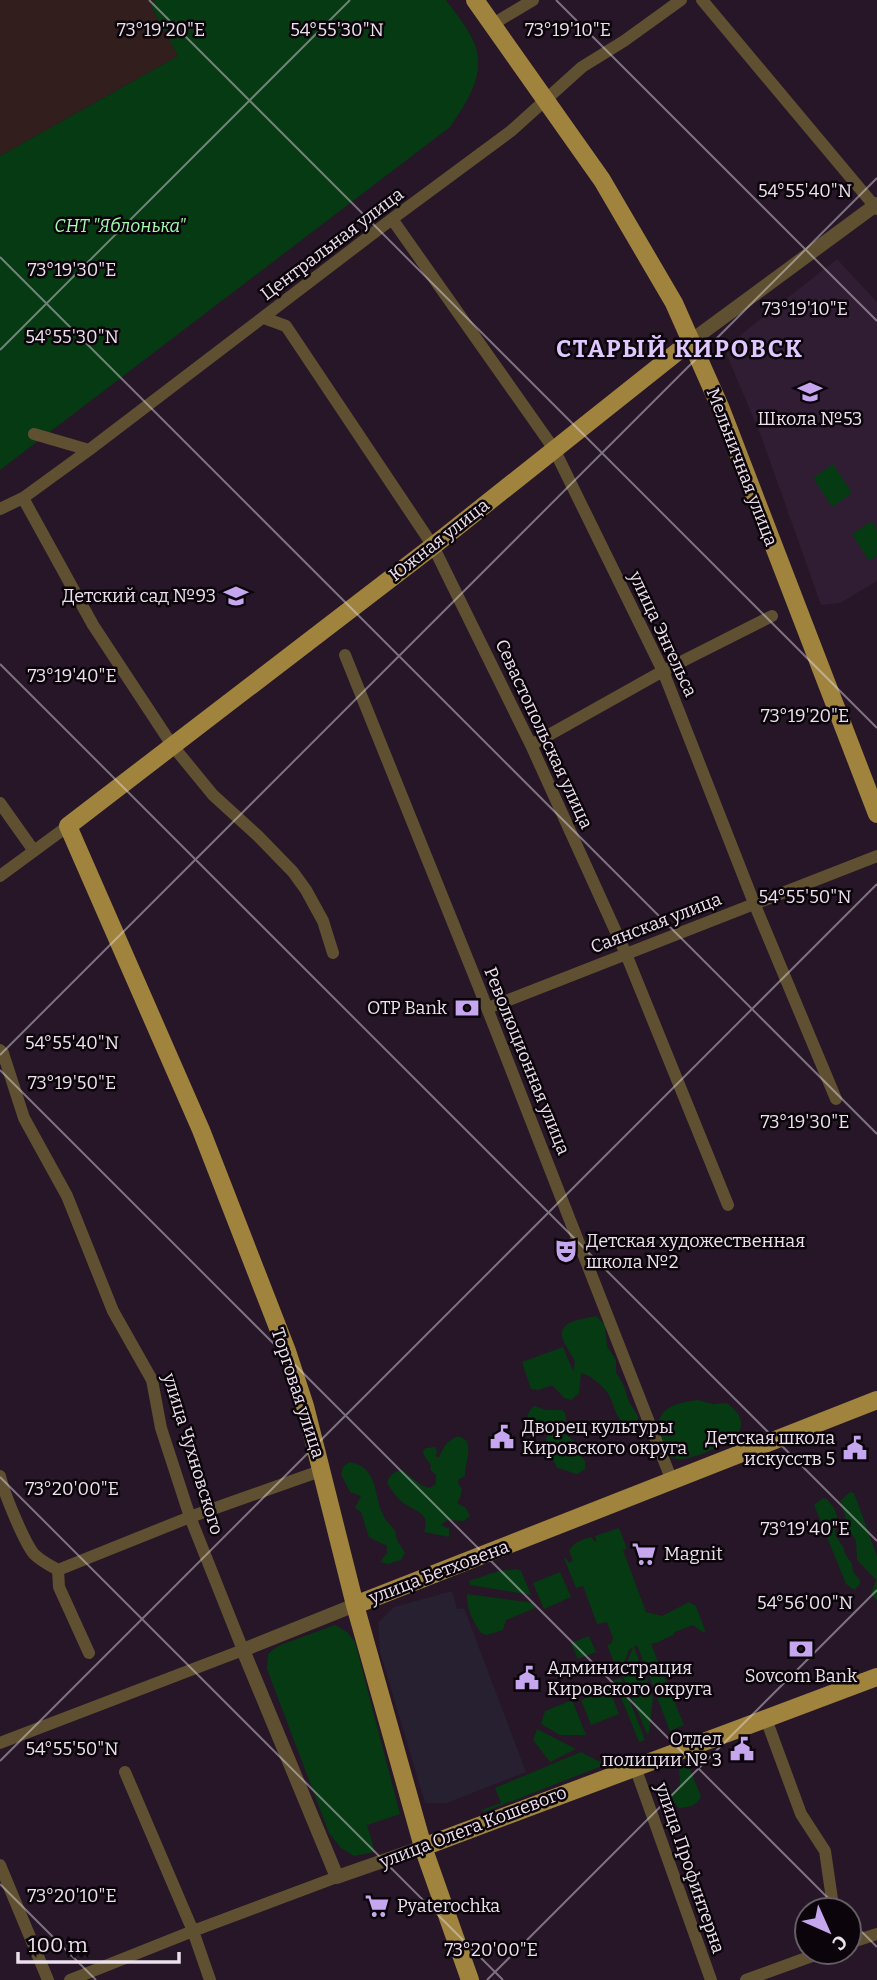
<svg xmlns="http://www.w3.org/2000/svg" width="877" height="1980" viewBox="0 0 877 1980" font-family="Bitter,serif">
<rect width="100%" height="100%" fill="#261627"/>
<path fill="#262030" d="M 452,1591 L 457,1609 L 464,1608 L 526,1772 L 447,1803 L 425,1803 L 380,1652 L 378,1623 L 394,1607 Z"/>
<path fill="#311e1d" d="M 0,0 L 154,0 L 151,6 L 178,56 L 0,156 Z"/>
<path fill="#311d33" d="M 837,259 L 877,302 L 877,581 L 840,603 L 821,605 L 761,436 L 724,348 Z"/>
<path fill="#063a13" d="M 154,0 L 446,0 C 456,14 474,35 477,52 C 483,79 465,105 450,127 L 0,470 L 0,156 L 178,56 L 151,6 Z
M 833,464 L 852,493 L 832,507 L 813,478 Z
M 872,521 L 877,530 L 877,556 L 869,561 L 852,534 Z
M 596,1316 L 605,1325 L 607,1346 L 616,1360 L 616,1372 L 624,1386 L 629,1402 L 638,1416 L 637,1424 L 626,1426 C 615,1418 615,1406 609,1395 C 603,1386 591,1375 581,1373 L 579,1393 L 571,1400 L 564,1398 L 553,1386 L 550,1386 L 539,1390 L 531,1389 L 522,1362 L 563,1347 L 573,1371 L 575,1362 C 569,1348 549,1330 574,1321 C 582,1319 588,1317 596,1316 Z
M 698,1400 L 712,1404 L 727,1403 C 734,1409 742,1415 741,1425 C 741,1441 696,1458 682,1459 C 674,1460 668,1456 662,1452 L 661,1428 L 658,1424 C 663,1404 680,1403 698,1400 Z
M 534,1406 L 546,1410 L 562,1410 L 565,1413 L 566,1421 L 559,1425 L 536,1429 C 527,1422 524,1415 534,1406 Z
M 553,1432 L 565,1434 L 578,1444 L 577,1451 L 585,1461 L 585,1469 L 578,1474 C 570,1473 565,1469 557,1468 L 554,1461 L 544,1455 L 547,1436 Z
M 459,1436 L 467,1441 C 471,1453 465,1463 465,1476 L 459,1479 L 458,1483 L 462,1489 L 460,1498 L 457,1503 L 466,1508 L 470,1516 L 464,1521 L 447,1520 L 441,1525 L 449,1529 L 449,1537 L 424,1532 C 431,1512 415,1512 402,1502 C 396,1497 391,1489 387,1483 C 390,1475 394,1471 402,1470 L 421,1485 L 429,1488 L 436,1484 L 436,1475 L 430,1469 L 431,1465 L 424,1456 L 423,1451 L 426,1448 L 435,1447 L 437,1451 L 436,1457 L 439,1457 C 444,1446 447,1440 459,1436 Z
M 349,1462 C 379,1467 373,1494 383,1515 C 385,1520 389,1523 393,1528 C 398,1535 394,1531 397,1539 C 398,1543 403,1549 405,1553 L 401,1560 L 388,1564 L 380,1562 L 387,1553 L 387,1546 L 369,1537 L 361,1512 L 355,1508 L 361,1496 L 350,1492 L 341,1474 L 343,1467 Z
M 850,1492 L 854,1493 L 877,1556 L 877,1601 L 871,1594 L 876,1580 L 857,1560 L 856,1541 L 846,1524 L 845,1515 L 840,1501 Z
M 823,1498 L 827,1499 L 834,1508 L 837,1516 L 835,1535 L 844,1548 L 844,1552 L 852,1564 L 853,1572 L 860,1580 L 860,1584 L 854,1590 L 846,1584 L 814,1505 Z
M 619,1528 L 627,1549 L 623,1550 L 646,1612 L 662,1616 L 689,1602 L 696,1606 L 706,1633 L 701,1631 L 693,1625 L 675,1632 L 673,1635 L 656,1643 L 651,1644 L 684,1725 L 670,1731 L 637,1645 L 634,1647 L 640,1663 L 625,1667 L 633,1647 L 629,1650 L 623,1665 L 617,1669 L 607,1645 L 611,1644 L 613,1638 L 607,1622 L 597,1624 L 583,1586 L 576,1588 L 564,1558 L 566,1558 L 569,1563 L 573,1561 L 569,1551 C 574,1542 582,1539 592,1537 L 593,1540 L 597,1542 L 595,1536 Z
M 517,1569 L 521,1571 L 531,1595 L 470,1585 L 469,1581 L 499,1571 Z
M 560,1572 L 571,1597 L 544,1609 L 533,1583 Z
M 467,1594 L 533,1603 L 535,1608 L 506,1620 L 503,1630 L 487,1635 L 481,1633 C 473,1621 466,1609 467,1594 Z
M 335,1625 L 347,1632 L 355,1642 L 400,1814 L 367,1825 L 375,1852 L 354,1856 L 341,1848 L 329,1833 L 267,1669 L 268,1654 L 278,1646 Z
M 589,1636 L 596,1652 L 578,1659 L 571,1643 Z
M 639,1666 L 642,1667 L 653,1698 L 649,1733 L 647,1734 L 621,1672 Z
M 621,1678 L 645,1740 L 639,1742 L 614,1680 Z
M 609,1688 L 619,1714 L 591,1725 L 581,1700 Z
M 572,1700 L 586,1735 L 560,1735 L 541,1724 L 545,1711 Z
M 537,1729 L 576,1749 L 550,1762 L 533,1740 Z
M 581,1752 L 602,1763 L 602,1766 L 484,1812 L 482,1810 L 501,1803 L 495,1788 Z
M 685,1766 L 690,1769 L 701,1796 C 697,1806 690,1807 679,1808 L 674,1802 L 671,1795 L 680,1785 L 679,1767 Z"/>
<g fill="none" stroke-linecap="round" stroke-linejoin="round">
<path stroke="#5e5030" stroke-width="12" d="M 702,0 L 877,209
M 493,24 L 533,0
M 392,219 L 554,449 L 663,671 L 754,903 L 836,1099
M 264,318 L 286,326 L 433,546 L 531,745 L 626,954 L 728,1205
M 34,434 L 89,450
M 23,498 L 93,625 L 172,745 L 213,795 L 258,836 L 293,872 L 306,890 L 323,921 L 333,953
M 0,509 L 23,498 L 89,450 L 392,219 L 511,131 L 582,67 L 624,41 L 681,0
M 345,655 L 478,985 L 672,1481
M 531,745 L 663,671 L 772,616
M 0,803 L 34,851
M 0,876 L 68,826
M 488,1008 L 877,856
M 0,1050 L 3,1053 L 24,1118 L 67,1196 L 113,1311 L 152,1380 L 161,1428 L 190,1517 L 243,1650 L 0,1743
M 0,1476 C 4,1493 24,1542 34,1554 C 41,1561 49,1565 58,1570 L 59,1587 L 89,1653
M 58,1570 L 190,1517 L 323,1470
M 766,1719 L 801,1814 L 825,1851 L 832,1899 L 835,1910
M 635,1767 L 711,1980
M 125,1772 L 193,1931 L 210,1980
M 0,1865 L 48,1980
M 849,1943 L 877,1934
M 70,1980 L 193,1931 L 337,1877
M 746,1980 L 823,1952"/>
<path stroke="#5e5030" stroke-width="14" d="M 691,341 L 877,204
M 355,1605 L 243,1650 L 337,1877 L 423,1847"/>
<path stroke="#a0843d" stroke-width="18" d="M 475,0 L 602,180 L 674,303 L 721,409 L 877,814
M 355,1605 L 877,1400
M 423,1847 L 877,1677
M 470,1980 L 423,1847 L 355,1605 L 305,1406 L 287,1351 L 201,1130 L 68,826 L 433,546 L 691,341"/>
</g>
<path fill="none" stroke="#ebe0ec" stroke-width="2" stroke-opacity="0.45" d="M 149,0 L 877,728M 556,0 L 877,321M 0,257 L 877,1134M 0,350 L 350,0M 0,664 L 877,1541M 0,1055 L 877,178M 0,1070 L 840,1910M 0,1477 L 503,1980M 0,1761 L 877,884M 0,1884 L 96,1980M 849,1919 L 877,1947M 487,1980 L 877,1590"/>
<defs>
<g id="school-bare" transform="scale(1.89)"><path d="M0-5L7-2L0 1L-7-2ZM-4 1L0 2.5L4 1V4Q0 6-4 4Z" fill="#c7a6f0" stroke="#0b050b" stroke-width="2.5" paint-order="stroke"/></g>
<g id="bank-bare" transform="scale(1.89)"><path d="M-6-4H6V4H-6ZM0-2.3a2.3 2.3 0 1 0 0 4.6a2.3 2.3 0 1 0 0-4.6Z" fill="#c7a6f0" stroke="#0b050b" stroke-width="2.5" paint-order="stroke"/></g>
<g id="theatre-bare" transform="scale(1.89)"><path d="M-5-5.5Q0-4 5-5.5V0Q5 5 0 6Q-5 5-5 0ZM-3.3-2.5H-1v1.5H-3.3ZM1-2.5H3.3v1.5H1ZM-2.8 1Q0 5.5 2.8 1Z" fill="#c7a6f0" stroke="#0b050b" stroke-width="2.5" paint-order="stroke"/></g>
<g id="civic-bare" transform="scale(1.89)"><path d="M-.6-6.5H3V-4.5H.6V-3L4-1V1h2V6H-6V1h2V-1L-.6-3ZM-1.2 2.5V6h2.4V2.5Z" fill="#c7a6f0" stroke="#0b050b" stroke-width="2.5" paint-order="stroke"/></g>
<g id="supermarket-bare" transform="scale(1.89)"><path d="M-6-5.5h2.5l.6 2H6L4.5 2H-2.5L-4.4-4H-6ZM-1.5 3.2a1.3 1.3 0 1 0 .1 0ZM3 3.2a1.3 1.3 0 1 0 .1 0Z" fill="#c7a6f0" stroke="#0b050b" stroke-width="2.5" paint-order="stroke"/></g>
</defs>
<g fill-rule="evenodd">
<use href="#school-bare" x="810" y="392"/>
<use href="#school-bare" x="236" y="596"/>
<use href="#bank-bare" x="467" y="1008"/>
<use href="#theatre-bare" x="566" y="1251"/>
<use href="#civic-bare" x="502" y="1437"/>
<use href="#civic-bare" x="855" y="1448"/>
<use href="#supermarket-bare" x="644" y="1554"/>
<use href="#bank-bare" x="801" y="1649"/>
<use href="#civic-bare" x="527" y="1678"/>
<use href="#civic-bare" x="742" y="1749"/>
<use href="#supermarket-bare" x="377" y="1906"/>
</g>
<g text-anchor="middle" dominant-baseline="central" stroke-width="5" stroke-linejoin="round" paint-order="stroke">
<g font-size="18" font-style="italic" fill="#a0fdab" stroke="#0b050b">
<text x="120" y="226">СНТ "Яблонька"</text>
</g>
<g font-size="18" fill="#ebe0ec" stroke="#0b050b">
<text transform="translate(332 244) rotate(-37)">Центральная улица</text>
<text transform="translate(742 467) rotate(69)">Мельничная улица</text>
<text transform="translate(439 540) rotate(-38)">Южная улица</text>
<text transform="translate(663 634) rotate(65)">улица Энгельса</text>
<text transform="translate(544 734) rotate(65)">Севастопольская улица</text>
<text transform="translate(656 923) rotate(-21)">Саянская улица</text>
<text transform="translate(527 1061) rotate(68)">Революционная улица</text>
<text transform="translate(298 1393) rotate(72)">Торговая улица</text>
<text transform="translate(193 1454) rotate(73)">улица Чухновского</text>
<text transform="translate(439 1572) rotate(-21)">улица Бетховена</text>
<text transform="translate(473 1827) rotate(-21)">улица Олега Кошевого</text>
<text transform="translate(690 1868) rotate(71)">улица Профинтерна</text>
</g>
<g font-size="18" fill="#ebe0ec" stroke="#0b050b" text-anchor="start">
<text x="810" y="419" text-anchor="middle">Школа №53</text>
<text x="216" y="596" text-anchor="end">Детский сад №93</text>
<text x="447" y="1008" text-anchor="end">OTP Bank</text>
<text x="586" y="1241">Детская художественная<tspan x="586" dy="21">школа №2</tspan></text>
<text x="522" y="1427">Дворец культуры<tspan x="522" dy="21">Кировского округа</tspan></text>
<text x="835" y="1438" text-anchor="end">Детская школа<tspan x="835" dy="21">искусств 5</tspan></text>
<text x="664" y="1554">Magnit</text>
<text x="547" y="1668">Администрация<tspan x="547" dy="21">Кировского округа</tspan></text>
<text x="801" y="1676" text-anchor="middle">Sovcom Bank</text>
<text x="722" y="1739" text-anchor="end">Отдел<tspan x="722" dy="21">полиции № 3</tspan></text>
<text x="397" y="1906">Pyaterochka</text>
</g>
<g font-size="24" font-weight="bold" letter-spacing="2" fill="#dfc7ff" stroke="#0b050b">
<text x="680" y="349">СТАРЫЙ КИРОВСК</text>
</g>
</g>
<g font-size="18" text-anchor="middle" fill="#ebe0ec" stroke="#0b050b" stroke-width="5" stroke-linejoin="round" paint-order="stroke">
<text x="161" y="36">73°19'20"E</text>
<text x="337" y="36">54°55'30"N</text>
<text x="568" y="36">73°19'10"E</text>
<text x="805" y="197">54°55'40"N</text>
<text x="72" y="276">73°19'30"E</text>
<text x="805" y="315">73°19'10"E</text>
<text x="72" y="343">54°55'30"N</text>
<text x="72" y="682">73°19'40"E</text>
<text x="805" y="722">73°19'20"E</text>
<text x="805" y="903">54°55'50"N</text>
<text x="72" y="1049">54°55'40"N</text>
<text x="72" y="1089">73°19'50"E</text>
<text x="805" y="1128">73°19'30"E</text>
<text x="72" y="1495">73°20'00"E</text>
<text x="805" y="1535">73°19'40"E</text>
<text x="805" y="1609">54°56'00"N</text>
<text x="72" y="1755">54°55'50"N</text>
<text x="72" y="1902">73°20'10"E</text>
<text x="491" y="1956">73°20'00"E</text>
</g>
<g transform="translate(828 1931) rotate(135)"><circle r="33" fill="#0b050b" stroke="#655d65" stroke-width="2"/>
<path d="M0-5L12 26L0 18L-12 26Z" fill="#c7a6f0"/>
<text y="-10" font-size="19" font-weight="bold" text-anchor="middle" fill="#ebe0ec">С</text>
</g>
<path d="M18 1952v10h161v-10" fill="none" stroke="#ebe0ec" stroke-width="3.5"/>
<text x="28" y="1952" font-size="21" fill="#ebe0ec" stroke="#0b050b" stroke-width="5" paint-order="stroke">100 m</text>
</svg>
